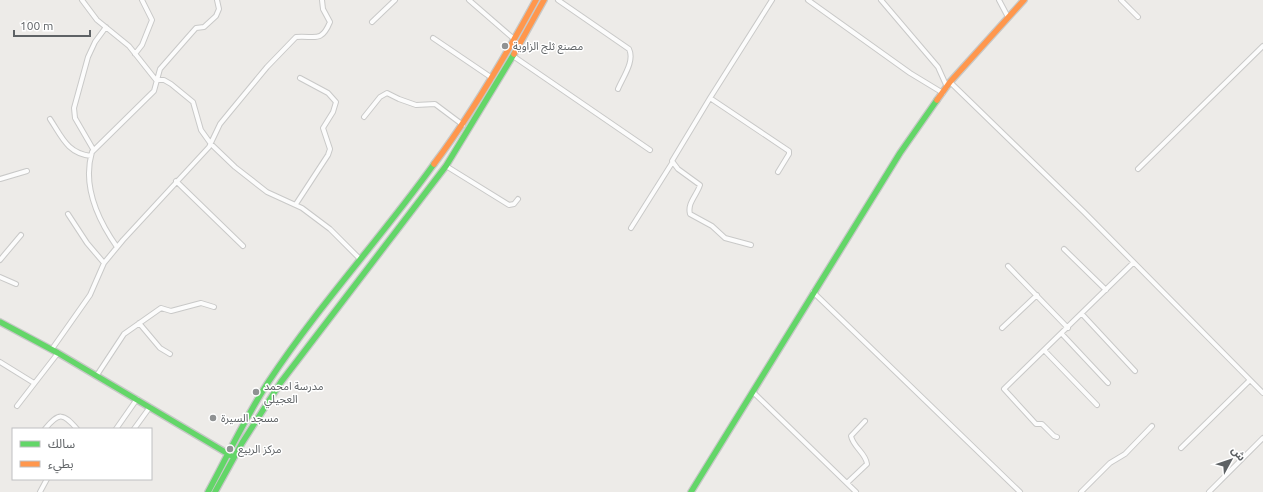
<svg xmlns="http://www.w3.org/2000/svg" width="1263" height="492" viewBox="0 0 1263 492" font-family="Ubuntu,'Noto Sans Arabic',sans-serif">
<rect width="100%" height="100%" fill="#edebe8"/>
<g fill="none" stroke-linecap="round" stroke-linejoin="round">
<g stroke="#c9c9c8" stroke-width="6">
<path id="street" d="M 82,0 L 97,20 L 129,46 L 156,80 L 164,80 L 171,84 L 193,102 L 201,130 L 211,144 L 235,167 L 267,192 L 302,208 L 330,229 L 360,259
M 469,0 L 514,39
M 558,0 L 629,49 C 635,61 623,77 618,89
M 808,0 L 910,73 L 943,93
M 881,0 L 938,67 L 947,87
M 999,0 L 1008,17
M 1121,0 L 1138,17
M 372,22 L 395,0
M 433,38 L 492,78
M 135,54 L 142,45 L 152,20 L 142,0
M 513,56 L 650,150
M 950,82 L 1084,212 L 1263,393
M 710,98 L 789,151 L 789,154 L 778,172
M 364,117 L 380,97 L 387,93 L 399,99 L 416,105 L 435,104 L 463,125
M 50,119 C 62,137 67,153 91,156
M 93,149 L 75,118 L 74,108 L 88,57 L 95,42 L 106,27
M 446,166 L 509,205 L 514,204 L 518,199
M 1138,169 L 1263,46
M 0,179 L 27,171
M 176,181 L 243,246
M 296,204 L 328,155 L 330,149 L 323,128 L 333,112 L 336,102 L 328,93 L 300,78
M 68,214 L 87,243 L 104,263
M 631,228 L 672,163
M 751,245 L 725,238 L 712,226 L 690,214 C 687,203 697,195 700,185 L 678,169 L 672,161 L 710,98 L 772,0
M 117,247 C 98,220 82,186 92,152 L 154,91 L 160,69 L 188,37 L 196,28 L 204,27 L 216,16 L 219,9 L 217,0
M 1064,249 L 1106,290
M 0,260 L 21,235
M 1008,266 L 1068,328
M 0,277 L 16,284
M 813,292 L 1020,492
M 1082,314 L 1135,371
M 139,323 L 160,348 L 170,354
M 1002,328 L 1037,295
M 1062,334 L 1108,383
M 52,349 L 90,295 L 104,263 L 123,240 L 209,147 L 220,124 L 229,113 L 267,67 L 296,37 C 314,35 321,44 330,22 L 323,9 L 322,0
M 1044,350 L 1097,405
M 0,362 L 34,383
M 97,375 L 124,334 L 161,308 L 171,311 L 201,303 L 214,307
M 753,392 L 856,492
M 17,406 L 58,353
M 45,429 C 59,412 63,413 77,429
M 116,429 L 137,399
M 134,429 L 150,407
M 1057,437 L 1054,436 L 1042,424 L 1036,424 L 1004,389 L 1133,263
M 1181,448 L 1250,380
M 847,483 L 867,464 C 866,453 853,447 851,436 L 865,421
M 40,492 L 47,479
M 1081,492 L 1110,463 L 1125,454 L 1152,426
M 1209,492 L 1263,438"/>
</g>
<g stroke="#c7c8c7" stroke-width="8">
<path id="fast" d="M 0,322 L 58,353 L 230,455
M 208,492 C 228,455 246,416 269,381 C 319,305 381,238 434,164
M 215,492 L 242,443 L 281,382 L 446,166 L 514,54
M 691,492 L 900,153 L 937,100"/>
</g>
<g stroke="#c7c8c7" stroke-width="8">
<path id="slow" d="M 514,54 L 544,0
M 937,100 L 950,82 L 1024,0
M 434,164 C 473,112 505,57 536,0"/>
</g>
<use href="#street" stroke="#fcfcfc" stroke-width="4"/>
<use href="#fast" stroke="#63d668" stroke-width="5.5"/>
<use href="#slow" stroke="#ff974d" stroke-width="5.5"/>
</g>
<g fill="#909293" stroke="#fff" stroke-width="1.5">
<circle cx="505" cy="46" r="4"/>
<circle cx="256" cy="392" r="4"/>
<circle cx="213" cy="418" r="4"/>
<circle cx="230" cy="449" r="4"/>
</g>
<g text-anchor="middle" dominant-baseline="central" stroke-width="3" stroke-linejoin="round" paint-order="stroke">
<g font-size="11" fill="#5e6265" stroke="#fff" text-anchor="start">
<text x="513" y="46">مصنع ثلج الزاوية</text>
<text x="264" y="386">مدرسة امحمد<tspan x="264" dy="13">العجيلي</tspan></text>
<text x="221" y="418">مسجد السيرة</text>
<text x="238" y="449">مركز الربيع</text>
</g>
</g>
<rect x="12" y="428" width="140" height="52" fill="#ffffff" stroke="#bfc0c1"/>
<rect x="20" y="441" width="20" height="6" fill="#63d668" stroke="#bfc0c1"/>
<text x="48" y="448" font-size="12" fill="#5e6265">سالك</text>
<rect x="20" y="461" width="20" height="6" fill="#ff974d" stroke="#bfc0c1"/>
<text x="48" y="468" font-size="12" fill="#5e6265">بطيء</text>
<g transform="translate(1231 460) rotate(50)" stroke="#ffffff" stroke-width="3" paint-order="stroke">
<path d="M0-3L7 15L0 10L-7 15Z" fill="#5e6265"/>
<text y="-6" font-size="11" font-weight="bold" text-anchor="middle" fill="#5e6265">ش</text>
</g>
<path d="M14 30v6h76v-6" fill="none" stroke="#5e6265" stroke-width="2"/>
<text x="20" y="30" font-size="12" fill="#5e6265" stroke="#ffffff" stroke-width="3" paint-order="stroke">100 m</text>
</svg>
